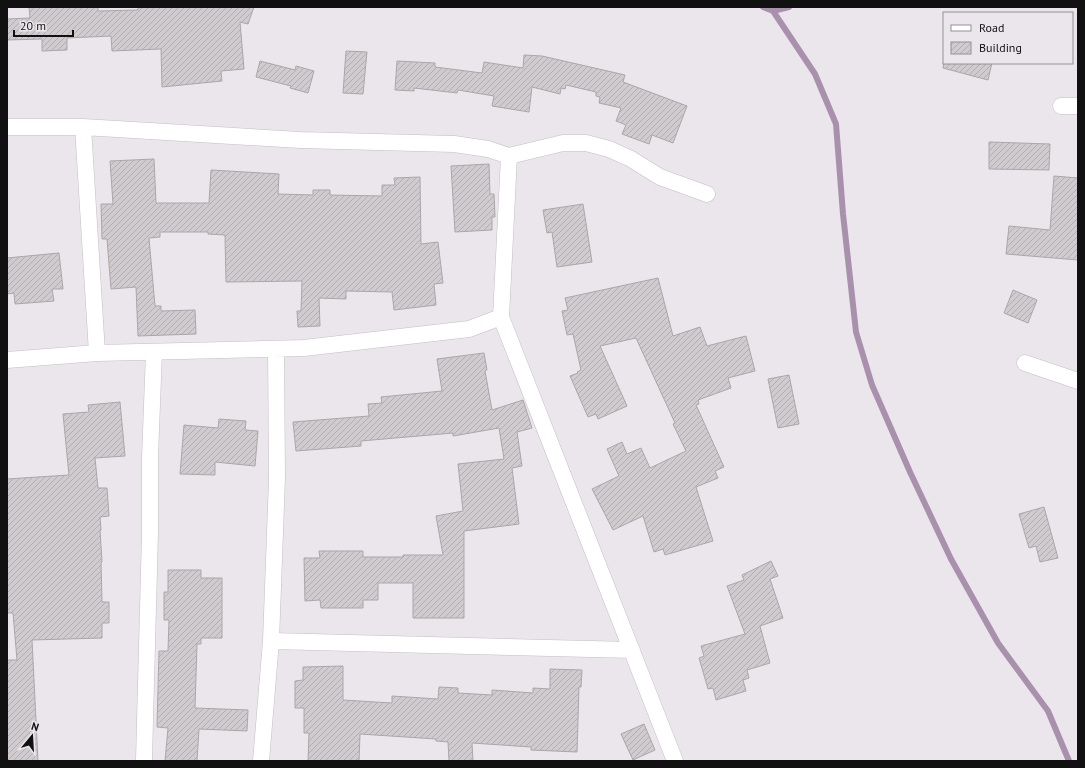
<svg xmlns="http://www.w3.org/2000/svg" width="1085" height="768" viewBox="0 0 1085 768" font-family="'PT Sans',sans-serif">
<defs>
<pattern id="building-hatch" width="6" height="6" patternUnits="userSpaceOnUse"><rect width="6" height="6" fill="#cfcbcf"/><path d="M-1 1l2-2M0 6l6-6M5 7l2-2" fill="none" stroke="#b1adb1"/></pattern>
</defs>
<rect width="100%" height="100%" fill="#eae6eb"/>
<g fill="none" stroke-linecap="round" stroke-linejoin="round">
<path stroke="#a991ad" stroke-width="6" d="M 763,7 L 773,11 L 815,74 L 836,124 L 843,214 L 856,332 L 872,385 L 910,472 L 951,559 L 998,643 L 1048,711 L 1069,761
M 773,11 L 789,7"/>
</g>
<path fill="url(#building-hatch)" stroke="#aaa6aa" d="M 29,7 L 98,7 L 98,11 L 138,10 L 138,7 L 254,7 L 248,24 L 240,22 L 244,69 L 221,71 L 222,81 L 162,87 L 161,49 L 112,51 L 111,36 L 67,38 L 67,50 L 42,51 L 42,39 L 7,40 L 7,19 L 30,18 Z
M 346,51 L 367,52 L 363,94 L 343,93 Z
M 524,55 L 542,56 L 625,75 L 623,82 L 687,106 L 673,143 L 652,135 L 649,144 L 622,134 L 626,125 L 616,121 L 621,108 L 599,103 L 600,97 L 596,96 L 596,92 L 566,85 L 565,89 L 561,88 L 560,94 L 532,87 L 529,112 L 492,106 L 494,96 L 458,90 L 457,93 L 414,88 L 414,91 L 395,90 L 397,61 L 435,63 L 435,67 L 482,73 L 484,62 L 523,68 Z
M 260,61 L 295,70 L 296,66 L 314,71 L 308,93 L 290,88 L 291,86 L 256,77 Z
M 944,63 L 992,63 L 988,80 L 943,68 Z
M 989,142 L 1050,144 L 1049,170 L 989,169 Z
M 154,159 L 156,203 L 209,203 L 211,170 L 279,174 L 278,194 L 313,195 L 313,190 L 330,190 L 330,195 L 382,196 L 382,185 L 395,185 L 394,178 L 420,177 L 421,244 L 438,242 L 443,283 L 434,284 L 436,305 L 394,310 L 392,292 L 346,291 L 346,299 L 319,298 L 320,326 L 298,327 L 297,311 L 301,311 L 302,281 L 226,282 L 225,235 L 208,234 L 208,232 L 160,232 L 160,237 L 149,238 L 155,306 L 161,306 L 161,311 L 195,310 L 196,334 L 138,336 L 136,287 L 111,289 L 107,239 L 102,239 L 101,204 L 113,204 L 110,161 Z
M 489,164 L 490,194 L 494,194 L 495,217 L 492,217 L 492,230 L 455,232 L 451,166 Z
M 1054,176 L 1078,178 L 1078,260 L 1006,254 L 1009,226 L 1050,230 Z
M 583,204 L 592,262 L 557,267 L 552,232 L 547,233 L 543,210 Z
M 59,253 L 63,289 L 52,289 L 54,301 L 15,304 L 14,293 L 7,294 L 7,258 Z
M 658,278 L 673,336 L 700,327 L 707,346 L 746,336 L 755,371 L 728,378 L 731,388 L 698,400 L 699,404 L 696,405 L 724,467 L 715,471 L 718,478 L 696,487 L 713,541 L 665,555 L 663,549 L 654,552 L 643,516 L 613,530 L 592,489 L 619,476 L 607,449 L 622,442 L 627,454 L 641,448 L 650,468 L 686,451 L 673,424 L 675,423 L 636,338 L 600,346 L 627,406 L 598,419 L 596,414 L 588,417 L 570,376 L 578,373 L 577,372 L 581,370 L 573,334 L 567,335 L 562,311 L 568,310 L 565,298 Z
M 1013,290 L 1037,300 L 1028,323 L 1004,313 Z
M 484,353 L 487,370 L 485,371 L 492,410 L 523,400 L 532,428 L 517,432 L 522,466 L 512,468 L 519,524 L 464,531 L 464,618 L 413,618 L 413,583 L 378,583 L 378,600 L 363,600 L 363,608 L 321,608 L 320,600 L 305,601 L 304,558 L 320,558 L 319,551 L 363,551 L 363,557 L 403,557 L 403,555 L 443,555 L 436,516 L 463,511 L 458,464 L 504,459 L 499,428 L 453,436 L 453,433 L 361,441 L 361,446 L 296,451 L 293,422 L 369,416 L 368,404 L 382,403 L 381,397 L 442,391 L 437,359 Z
M 789,375 L 799,424 L 778,428 L 768,379 Z
M 120,402 L 125,456 L 95,458 L 98,488 L 107,488 L 109,516 L 100,517 L 101,530 L 100,530 L 102,562 L 101,562 L 102,602 L 109,602 L 109,623 L 102,623 L 102,638 L 32,640 L 38,761 L 7,761 L 7,660 L 17,660 L 13,613 L 7,613 L 7,479 L 69,475 L 63,414 L 89,412 L 88,405 Z
M 219,419 L 246,421 L 245,430 L 258,431 L 255,466 L 215,462 L 215,475 L 180,474 L 184,425 L 218,428 Z
M 1044,507 L 1058,558 L 1040,562 L 1036,546 L 1029,548 L 1019,514 Z
M 771,561 L 778,576 L 770,579 L 783,618 L 760,626 L 770,663 L 747,670 L 749,678 L 743,680 L 746,691 L 716,700 L 713,688 L 708,689 L 699,658 L 704,656 L 701,646 L 745,634 L 727,586 L 744,580 L 742,575 Z
M 168,570 L 201,570 L 201,578 L 222,578 L 222,638 L 201,638 L 201,644 L 197,644 L 195,708 L 248,710 L 247,731 L 199,729 L 197,761 L 165,761 L 168,728 L 157,727 L 159,651 L 168,651 L 169,620 L 164,620 L 164,592 L 168,592 Z
M 343,666 L 343,700 L 392,703 L 392,696 L 438,699 L 439,687 L 458,688 L 458,693 L 492,695 L 492,690 L 533,693 L 533,688 L 550,689 L 550,669 L 582,670 L 581,687 L 579,687 L 577,752 L 531,750 L 531,747 L 472,743 L 473,761 L 449,761 L 448,742 L 436,741 L 436,739 L 360,734 L 359,761 L 308,761 L 309,733 L 304,733 L 304,708 L 295,708 L 295,681 L 303,680 L 303,667 Z
M 644,724 L 655,750 L 633,760 L 621,734 Z"/>
<g fill="none" stroke-linecap="round" stroke-linejoin="round">
<g stroke="#c3bfc4" stroke-width="17">
<path id="minor" d="M 1061,106 L 1078,106
M 7,127 L 83,127 L 300,140 L 454,144 L 488,149 L 509,156 L 563,143 L 586,143 L 609,149 L 631,159 L 660,177 L 707,194
M 83,127 L 97,353
M 501,317 L 675,761
M 7,360 L 97,353 L 304,348 L 469,329 L 501,317 L 509,156
M 1025,363 L 1078,381
M 271,641 L 632,650
M 144,761 L 145,720 L 150,533 L 150,457 L 154,352
M 261,761 L 271,641 L 277,478 L 276,349"/>
</g>
<use href="#minor" stroke="#fff" stroke-width="16"/>
</g>
<rect width="1085" height="768" fill="none" stroke="#121112" stroke-width="16"/>
<rect x="943" y="12" width="130" height="52" fill="#eae6eb" stroke="#949194"/>
<rect x="951" y="25" width="20" height="6" fill="#ffffff" stroke="#949194"/>
<text x="979" y="32" font-size="12" fill="#121112">Road</text>
<rect x="951" y="42" width="20" height="12" fill="url(#building-hatch)" stroke="#949194"/>
<text x="979" y="52" font-size="12" fill="#121112">Building</text>
<g transform="translate(32 736) rotate(18)" stroke="#eae6eb" stroke-width="3" paint-order="stroke">
<path d="M0-3L7 15L0 10L-7 15Z" fill="#121112"/>
<text y="-6" font-size="11" font-weight="bold" text-anchor="middle" fill="#121112">N</text>
</g>
<path d="M14 30v6h59v-6" fill="none" stroke="#121112" stroke-width="2"/>
<text x="20" y="30" font-size="12" fill="#121112" stroke="#eae6eb" stroke-width="3" paint-order="stroke">20 m</text>
</svg>
